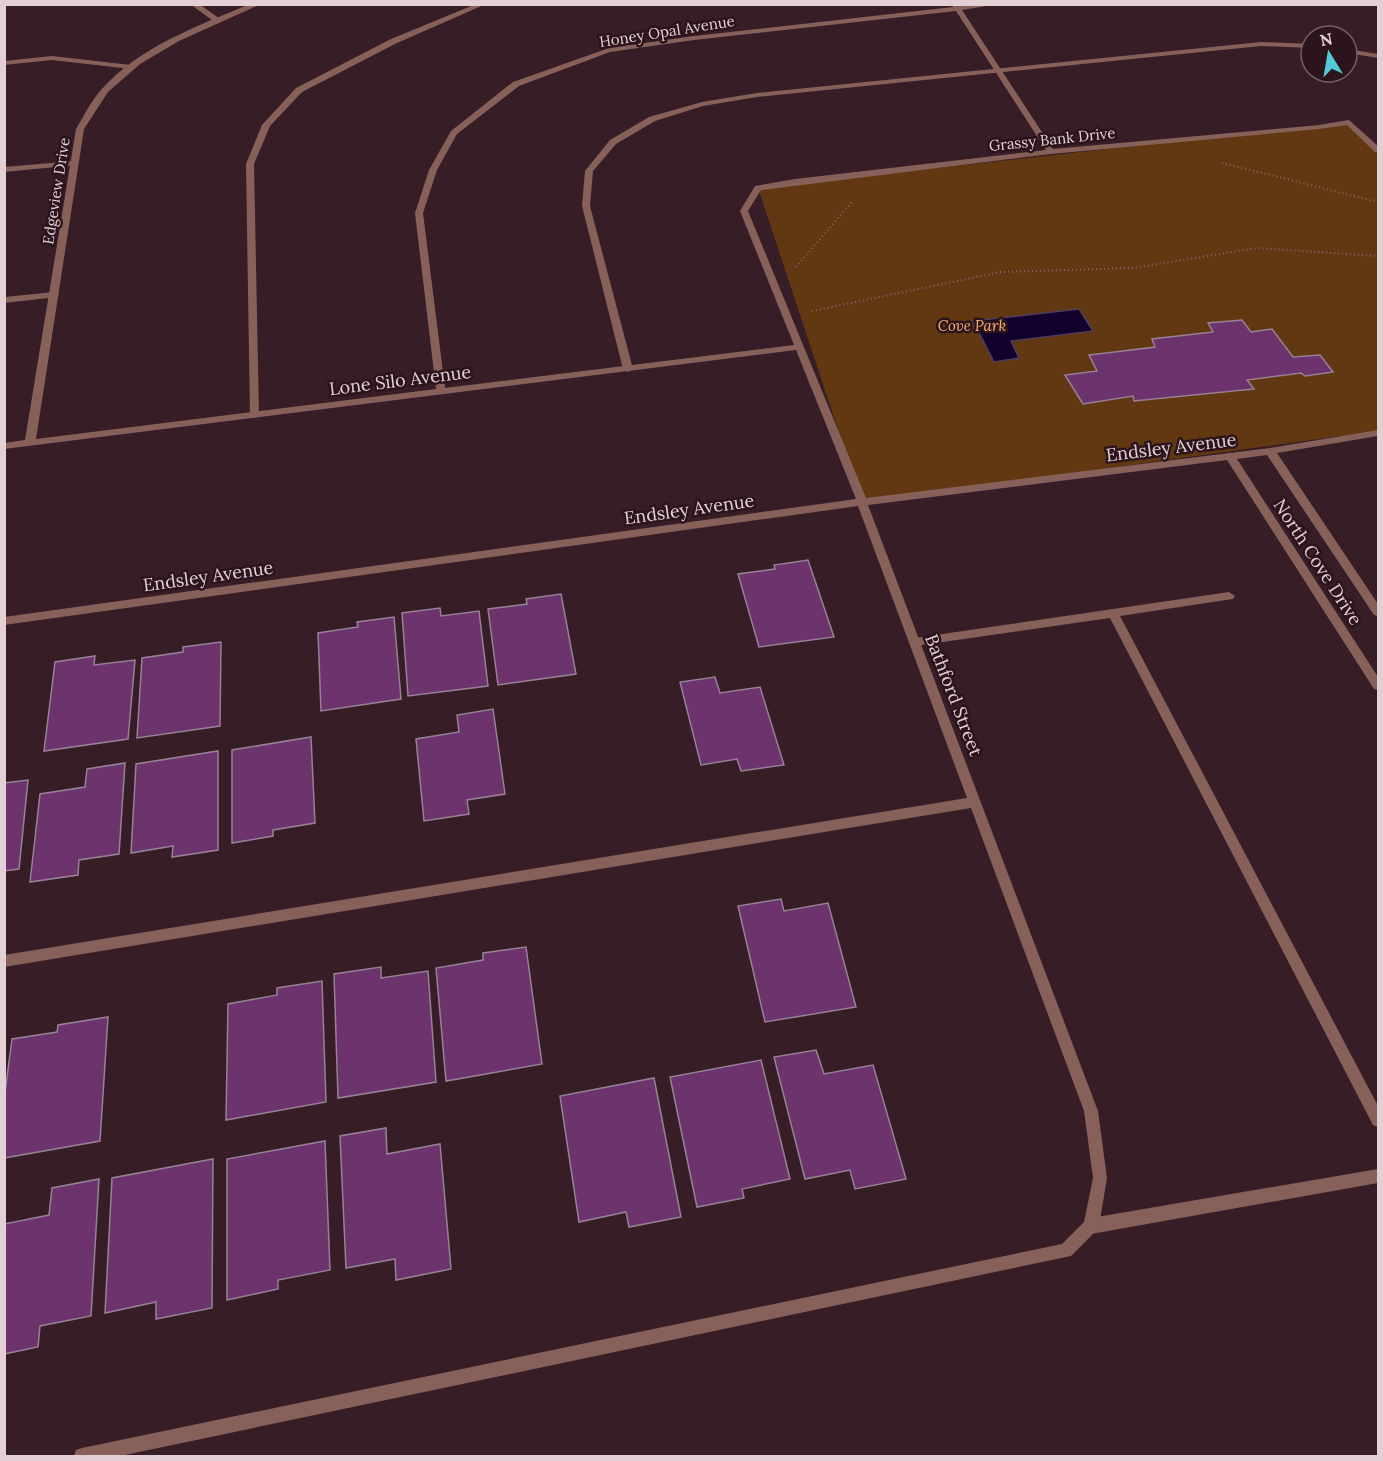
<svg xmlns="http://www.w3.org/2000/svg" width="1383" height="1461" viewBox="0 0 1383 1461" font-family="Lora,serif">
<rect width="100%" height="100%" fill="#361d26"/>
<path fill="#613811" d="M 1349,122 L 1378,153 L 1378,431 L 862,502 L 758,188 Z"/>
<path fill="#12002d" stroke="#503e5f" stroke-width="1.5" d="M 1079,309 L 1093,331 L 1011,341 L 1019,358 L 994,362 L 973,321 Z"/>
<path fill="#6d336d" stroke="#978196" stroke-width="1.5" d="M 1242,320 L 1251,332 L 1272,329 L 1293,357 L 1320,355 L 1333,372 L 1305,376 L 1301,373 L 1247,380 L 1254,389 L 1134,401 L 1133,396 L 1083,404 L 1065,375 L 1097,371 L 1089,355 L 1155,347 L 1152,339 L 1213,332 L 1208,323 Z
M 808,560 L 834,637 L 759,647 L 738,574 L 775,569 L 774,565 Z
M 561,594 L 576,674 L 498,685 L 488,609 L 527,604 L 526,599 Z
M 440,608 L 441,616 L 479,611 L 488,686 L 408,696 L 402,613 Z
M 394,617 L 401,699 L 321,711 L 318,633 L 358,627 L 357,622 Z
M 221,642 L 220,726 L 137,738 L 142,658 L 183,652 L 183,647 Z
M 95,656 L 94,665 L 135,660 L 128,739 L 44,751 L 55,662 Z
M 715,677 L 720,693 L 760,687 L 784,765 L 741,771 L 737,759 L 701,765 L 680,682 Z
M 493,709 L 505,794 L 467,800 L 469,814 L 424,821 L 416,739 L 459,732 L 457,715 Z
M 311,737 L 315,823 L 273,830 L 273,836 L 232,843 L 232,750 Z
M 218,751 L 218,850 L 172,857 L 173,846 L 131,853 L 136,764 Z
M 125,763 L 119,854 L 79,860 L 78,875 L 30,882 L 40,794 L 85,787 L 87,769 Z
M 28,780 L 19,869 L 4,871 L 4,783 Z
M 781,899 L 784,911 L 828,903 L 856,1007 L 765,1022 L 738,906 Z
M 526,947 L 542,1064 L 446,1081 L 436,968 L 483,960 L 483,953 Z
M 381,967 L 381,978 L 428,971 L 436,1082 L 338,1098 L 334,974 Z
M 322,981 L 326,1102 L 226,1120 L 228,1004 L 277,995 L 277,988 Z
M 108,1017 L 100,1141 L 4,1158 L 4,1100 L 12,1039 L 57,1032 L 58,1025 Z
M 816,1050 L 824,1074 L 873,1065 L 906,1179 L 855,1189 L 850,1170 L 805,1179 L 774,1057 Z
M 761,1060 L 790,1179 L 742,1189 L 744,1198 L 697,1207 L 670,1077 Z
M 654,1078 L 681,1217 L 629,1227 L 626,1212 L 579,1222 L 560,1096 Z
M 386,1128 L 387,1154 L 440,1144 L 451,1269 L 396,1280 L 395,1259 L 346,1268 L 340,1136 Z
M 325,1141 L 330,1270 L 278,1280 L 278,1289 L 227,1300 L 227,1159 Z
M 213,1159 L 212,1308 L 156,1319 L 156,1302 L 105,1313 L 112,1178 Z
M 99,1179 L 91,1316 L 40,1326 L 38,1347 L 4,1354 L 4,1224 L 49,1215 L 52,1188 Z"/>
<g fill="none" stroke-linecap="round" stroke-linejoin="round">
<path stroke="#806a71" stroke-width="2" stroke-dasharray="1 3" stroke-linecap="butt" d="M 1222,163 L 1378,202
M 796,267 L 852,202
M 812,311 L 1001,272 L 1133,268 L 1257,248 L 1378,256"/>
<path fill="#87605a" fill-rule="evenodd" d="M 190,4 L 199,4 L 223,21 L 216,23 Z
M 476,4 L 486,4 L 397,43 L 302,92 L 270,126 L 254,164 L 259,415 L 254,418 L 250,417 L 246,164 L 262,125 L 296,88 L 391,39 Z
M 1261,42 L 1311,44 L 1311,48 L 1261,46 L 757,97 L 703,106 L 655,121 L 616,144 L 593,171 L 590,206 L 633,369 L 628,372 L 623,369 L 582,206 L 585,171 L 610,140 L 649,117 L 702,102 L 757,93 Z
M 1347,49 L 1378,54 L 1378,58 L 1347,53 Z
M 52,56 L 131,65 L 135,67 L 131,69 L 52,60 L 4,65 L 4,61 Z
M 74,161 L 77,161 L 77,165 L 4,172 L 4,167 Z
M 54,292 L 59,295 L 57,297 L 4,303 L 4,297 Z
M 1229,592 L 1235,596 L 1233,599 L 1120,616 L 1378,1106 L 1378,1127 L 1373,1125 L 1110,618 L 915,646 L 909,642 L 915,638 Z
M 1378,1169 L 1378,1183 L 1091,1234 L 1086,1231 L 1083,1226 L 1086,1221 L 1091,1218 Z"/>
<path fill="#87605a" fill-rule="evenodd" d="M 250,4 L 261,4 L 179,41 L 140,64 L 108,92 L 84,129 L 36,439 L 436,389 L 415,213 L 429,170 L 451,131 L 513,82 L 609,48 L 694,36 L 953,7 L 952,4 L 999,4 L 962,10 L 1053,149 L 1319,125 L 1349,120 L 1378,146 L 1378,152 L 1375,152 L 1347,125 L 1319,129 L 1051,154 L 761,190 L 748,211 L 866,498 L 1270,448 L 1378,430 L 1378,436 L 1277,453 L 1378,604 L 1378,616 L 1374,615 L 1267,455 L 1237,459 L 1378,677 L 1378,690 L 1374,689 L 1227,460 L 868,505 L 1098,1111 L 1107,1178 L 1099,1226 L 1096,1231 L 1071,1256 L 120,1456 L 74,1456 L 76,1450 L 82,1448 L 1062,1244 L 1084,1222 L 1093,1178 L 1084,1111 L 971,808 L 4,967 L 4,955 L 967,798 L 858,506 L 4,625 L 4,617 L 856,499 L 796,350 L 4,449 L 4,443 L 25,440 L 76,129 C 84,116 91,101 101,90 C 140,46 198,26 250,4 ZM 956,11 L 1046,150 L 795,179 L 755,186 L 740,211 L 794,345 L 445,388 L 423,213 L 437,170 L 457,134 L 519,86 L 610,52 L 694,40 Z"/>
</g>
<g text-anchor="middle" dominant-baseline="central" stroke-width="5" stroke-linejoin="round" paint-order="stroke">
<g font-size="15" fill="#e2d0d5" stroke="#2c141c">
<text transform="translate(667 31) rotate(-9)">Honey Opal Avenue</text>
<text transform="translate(1052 139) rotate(-6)">Grassy Bank Drive</text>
<text transform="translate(56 191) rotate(-81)">Edgeview Drive</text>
</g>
<g font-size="15" font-style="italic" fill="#f9b073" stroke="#2c141c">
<text x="972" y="325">Cove Park</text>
</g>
<g font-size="18" fill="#e2d0d5" stroke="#2c141c">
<text transform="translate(400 380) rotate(-7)">Lone Silo Avenue</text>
<text transform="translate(1171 447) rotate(-7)">Endsley Avenue</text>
<text transform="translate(689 509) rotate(-8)">Endsley Avenue</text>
<text transform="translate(1318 562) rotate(57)">North Cove Drive</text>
<text transform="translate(208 576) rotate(-8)">Endsley Avenue</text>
<text transform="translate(954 695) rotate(69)">Bathford Street</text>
</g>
</g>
<rect width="1383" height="1461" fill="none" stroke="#e2d0d5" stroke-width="12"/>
<g transform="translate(1329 54) rotate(349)"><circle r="28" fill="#2c141c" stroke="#755f66" stroke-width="1.5"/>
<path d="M0-4.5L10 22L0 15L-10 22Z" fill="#52cbd7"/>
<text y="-9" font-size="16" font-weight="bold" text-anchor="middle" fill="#e2d0d5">N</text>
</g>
</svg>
